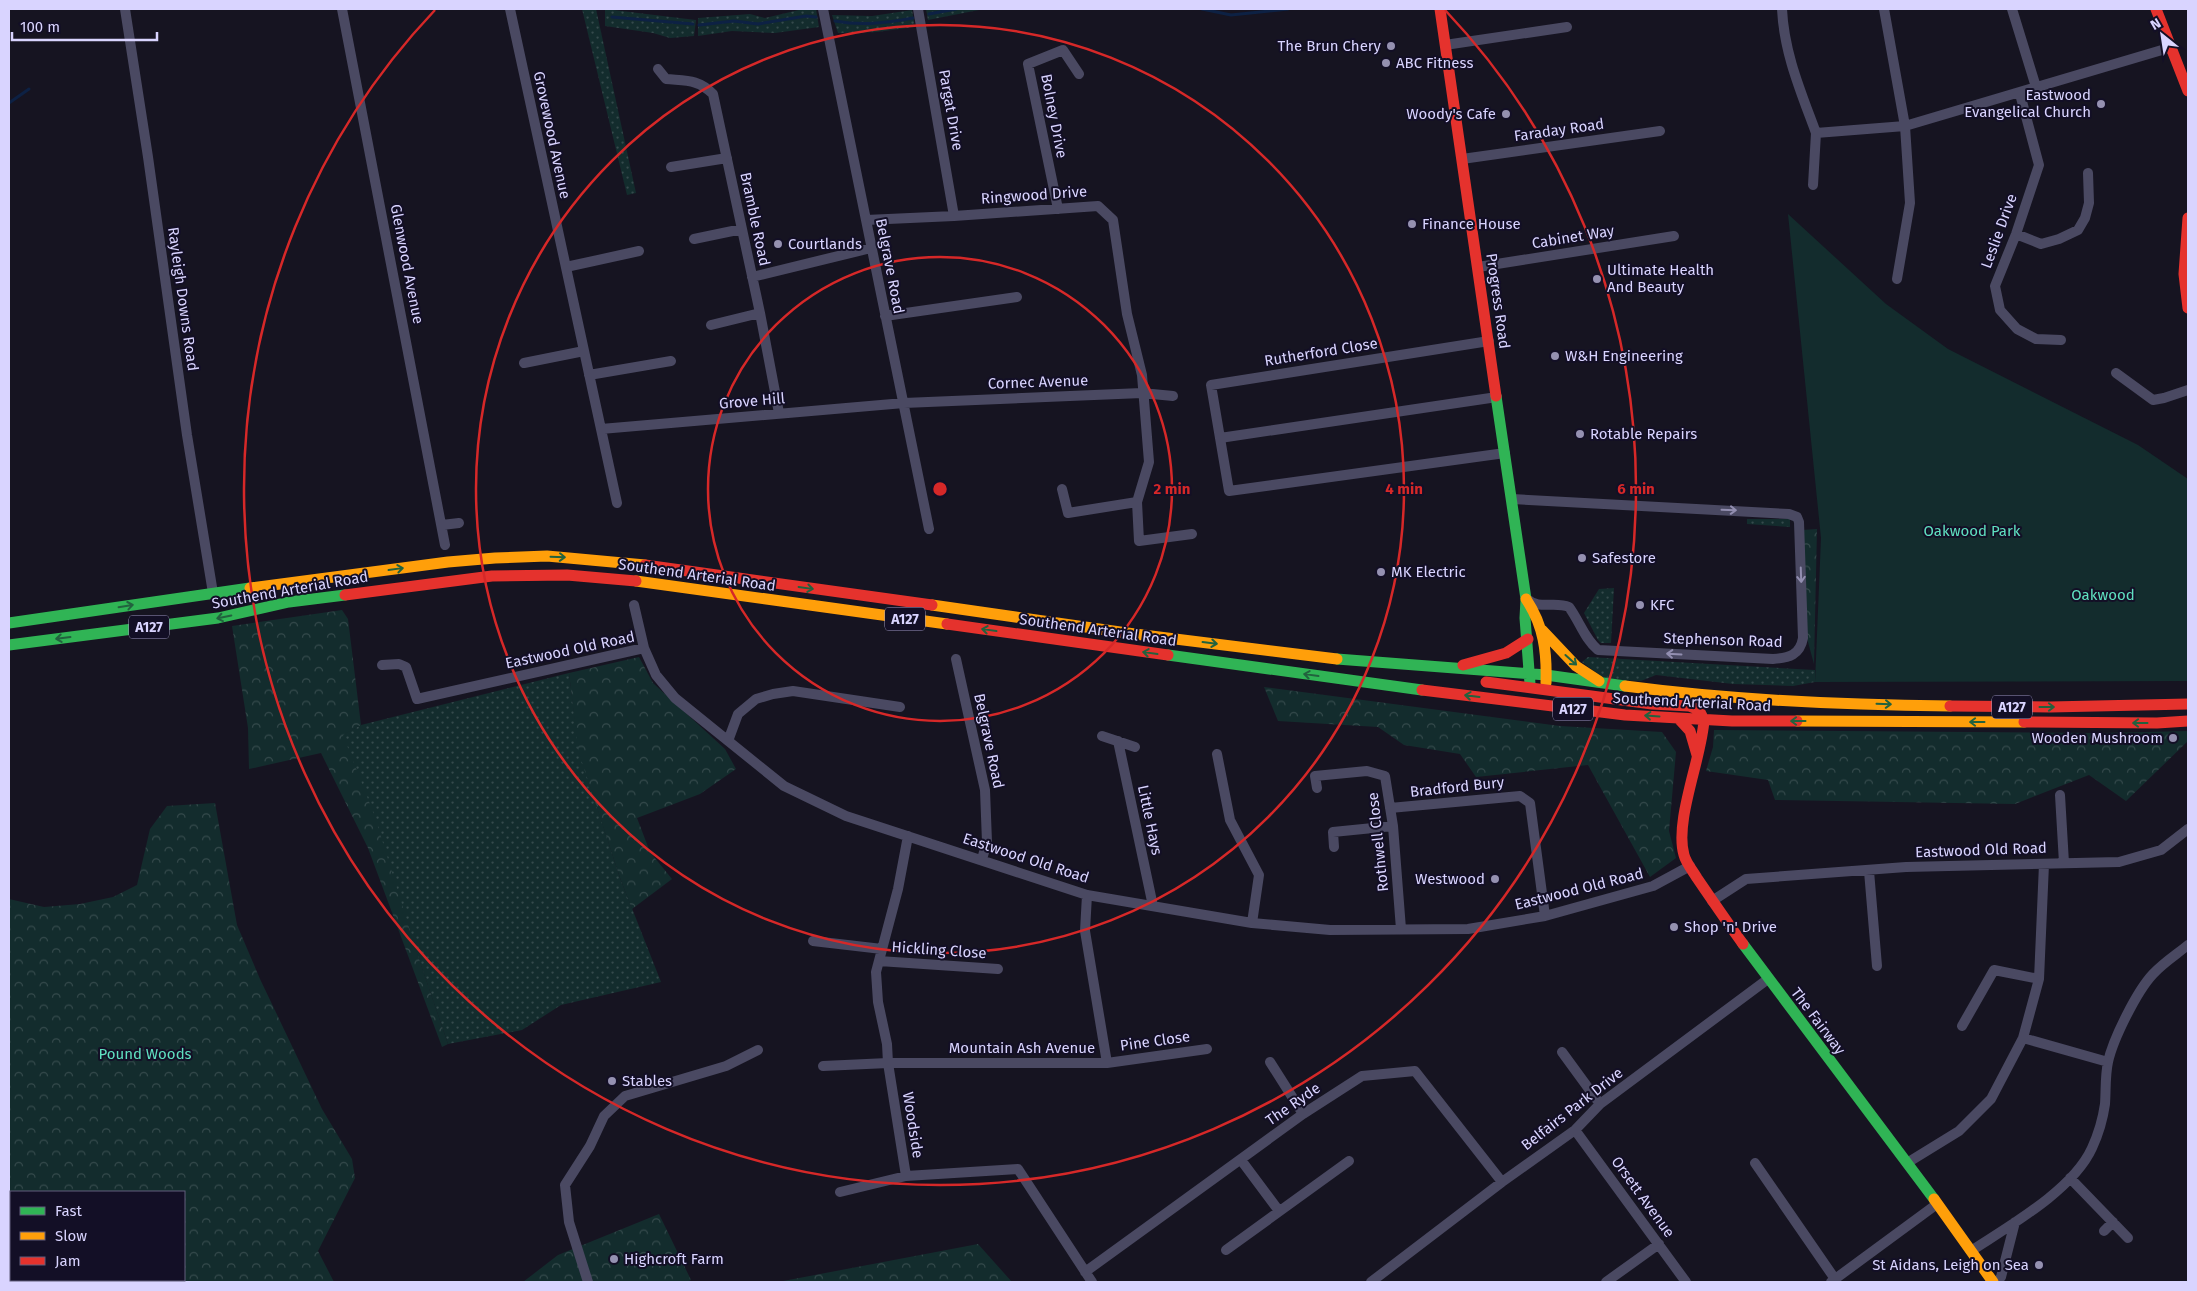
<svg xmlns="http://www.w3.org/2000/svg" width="2197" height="1291" viewBox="0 0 2197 1291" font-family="'Fira Sans',sans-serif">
<defs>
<pattern id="grass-dots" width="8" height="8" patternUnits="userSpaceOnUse" patternTransform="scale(1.25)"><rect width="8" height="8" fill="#132c2d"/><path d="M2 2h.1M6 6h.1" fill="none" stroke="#354a4c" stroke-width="1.8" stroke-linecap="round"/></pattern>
<pattern id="forest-crowns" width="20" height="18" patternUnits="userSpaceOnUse" patternTransform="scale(1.25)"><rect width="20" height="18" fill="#132c2d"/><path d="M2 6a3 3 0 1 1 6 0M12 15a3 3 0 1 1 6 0" fill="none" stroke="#354a4c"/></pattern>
</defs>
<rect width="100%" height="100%" fill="#161421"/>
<path fill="url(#grass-dots)" d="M 582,9 L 596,9 L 636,193 L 627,195 Z
M 605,9 L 696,20 L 694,36 L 670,38 L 653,33 L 605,26 Z
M 803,9 L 816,9 L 819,27 L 775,33 L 732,31 L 698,36 L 698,18 L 750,14 L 765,18 Z
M 926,9 L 984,9 L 928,20 Z
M 912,10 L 915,27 L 877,32 L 838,33 L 832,15 L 872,16 Z
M 1747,519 L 1790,519 L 1790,527 L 1747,524 Z
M 1614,588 L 1611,643 L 1601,643 L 1598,640 L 1584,613 L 1599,589 Z
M 1588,657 L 1815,670 L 1815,682 L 1793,686 L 1733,684 L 1656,675 L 1641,681 L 1605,679 L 1582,662 Z
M 569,673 L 579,751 L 620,878 L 661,982 L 561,1005 L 522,1030 L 448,1044 L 342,735 L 361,725 Z"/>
<path fill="url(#forest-crowns)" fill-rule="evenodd" d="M 1817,529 L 1814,664 L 1802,620 L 1802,530 Z
M 342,610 L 348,619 L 361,725 L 343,735 L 375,817 L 415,947 L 448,1044 L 442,1047 L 368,848 L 321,753 L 249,769 L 248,728 L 232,626 Z
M 639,657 L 653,683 L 725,749 L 736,769 L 700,794 L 637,818 L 650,852 L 672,879 L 632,909 L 620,878 L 578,750 L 569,673 Z
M 1264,687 L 1560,726 L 1662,732 L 1676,752 L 1669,831 L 1676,858 L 1650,877 L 1588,765 L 1476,777 L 1460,754 L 1404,745 L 1378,727 L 1278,721 Z
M 1714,730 L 2101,733 L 2188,731 L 2188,741 L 2126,801 L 2089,775 L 2015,804 L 1775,800 L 1768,780 L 1706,771 L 1713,747 Z
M 215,803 L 237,925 L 260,979 L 322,1109 L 352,1159 L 355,1178 L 318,1251 L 334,1282 L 9,1282 L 9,899 L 44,907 L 80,904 L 113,897 L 137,885 L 150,829 L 167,806 ZM 184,1192 L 184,1280 L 11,1280 L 11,1192 Z
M 659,1214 L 691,1280 L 687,1282 L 523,1282 L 558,1255 Z
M 978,1244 L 1012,1282 L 778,1282 Z"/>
<path fill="#132c2d" d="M 1788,214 L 1886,304 L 1948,349 L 2138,445 L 2188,479 L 2188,681 L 1815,682 L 1821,538 Z"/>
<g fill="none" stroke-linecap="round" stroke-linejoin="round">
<path stroke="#0d2144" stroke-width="3" d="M 1202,9 L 1231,15 L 1288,9
M 929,14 L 956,9
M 612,17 L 693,24
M 835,21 C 862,26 886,23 913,18
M 699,25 L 734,21 L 758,24 L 806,16 L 816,17
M 9,103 L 29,89"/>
<path stroke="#4a4962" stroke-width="10" d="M 125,9 L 148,157 L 187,435 L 213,593
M 342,9 L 445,545
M 510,9 L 617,503
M 823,9 L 929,529
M 918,9 L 954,216
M 1782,9 C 1784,53 1801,92 1816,133 L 1905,126 L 2172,47
M 1884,9 L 1905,126 L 1910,203 L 1897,279
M 2012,9 L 2036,87
M 1445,45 L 1567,27
M 658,69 L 666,79 C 686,81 698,79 713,94 L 760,313 L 779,413
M 2020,94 L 2039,165 L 2016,234 L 1995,286 L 2000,310 L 2017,329 L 2036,339 L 2061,340
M 1462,159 L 1660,131
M 671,167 L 727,158
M 1813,185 L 1816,133
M 1058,209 L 1028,64 L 1063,50 L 1079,74
M 866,220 L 954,216 L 1098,206 L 1113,220 L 1127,314 L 1142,375 L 1149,462 L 1137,502 L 1139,541 L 1192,534
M 2016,234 L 2041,244 L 2059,239 L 2078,230 L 2085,218 L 2089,203 L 2088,173
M 694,239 L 742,229
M 566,267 L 639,251
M 1478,267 L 1674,236
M 752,277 L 871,248
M 885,316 L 1017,297
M 711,325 L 760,313
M 1489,341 L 1211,385 L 1229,491 L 1505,453
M 524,363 L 584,351
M 2116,373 L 2153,400 L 2164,398 L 2188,390
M 589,375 L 671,361
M 601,429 L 904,403 L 1142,393 L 1173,396
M 1220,438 L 1497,397
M 1062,489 L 1068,513 L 1137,502
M 1512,499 L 1789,514 L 1797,517 L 1799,522 L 1803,638 C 1800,655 1789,658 1773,659 L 1598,650 C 1584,638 1580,622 1569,607 C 1555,601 1539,610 1527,599
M 442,525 L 459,523
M 634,605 L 644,648 L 656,675 L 675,698 L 784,786 L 846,816 L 1087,895 L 1252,923 L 1330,930 L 1468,929 L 1545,916 L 1653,886 L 1690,866
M 956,659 L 985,790 L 987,842 L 982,859
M 382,665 L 399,664 L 406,667 L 417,699 L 644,648
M 1102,736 L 1135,747
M 728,741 L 738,714 L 756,699 L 773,694 L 793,691 L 900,707
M 1118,741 L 1153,906
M 1217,754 L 1230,820 L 1259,875 L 1252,923
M 1317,788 L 1315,776 L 1367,771 L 1385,776 L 1393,826 L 1401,929
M 2060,795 L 2064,863
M 1390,808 L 1520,796 L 1530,803 L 1545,916
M 1334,847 L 1333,832 L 1393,826
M 1869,871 L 1877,966
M 1087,895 L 1085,931 L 1107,1063
M 1712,901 L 1746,879 L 1906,867 L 2119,862 L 2161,850 L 2188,829
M 813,941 L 882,949
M 879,961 L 998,969
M 1962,1026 L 1994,970 L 2039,979
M 2023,1038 L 2108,1062
M 1562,1052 L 1600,1104
M 1270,1062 L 1303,1114
M 823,1066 L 888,1063 L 1107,1063 L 1207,1049
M 1575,1130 L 1686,1282
M 1241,1160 L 1279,1211
M 1755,1163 L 1835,1279
M 1907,1163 L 1959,1131 L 1991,1099 L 2023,1038 L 2039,979 L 2044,864
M 906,1176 L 888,1063 L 887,1044 L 878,1002 L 876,972 L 898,889 L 908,836
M 2070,1178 L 2128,1238
M 840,1192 L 906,1176 L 1018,1169 L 1092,1282
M 2104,1231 L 2113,1222
M 1226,1250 L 1349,1161
M 1971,1251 C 2009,1226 2073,1190 2092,1148 C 2098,1135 2103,1118 2105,1104 C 2106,1090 2105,1076 2108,1062 C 2113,1039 2137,991 2153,974 C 2163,963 2177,954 2188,945
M 1085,1272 L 1303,1114 L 1362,1076 L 1415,1071 L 1502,1182
M 588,1282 L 569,1222 L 565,1185 L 590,1146 L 604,1116 L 625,1096 L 726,1066 L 758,1050
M 1371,1282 L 1502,1182 L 1575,1130 L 1600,1104 L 1768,979
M 1606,1282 L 1659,1244
M 1831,1282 L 1937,1204
M 1997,1282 L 2001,1277 L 2015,1222"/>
<path stroke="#30b455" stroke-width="11" d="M 1496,396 L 1526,599 L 1525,618 L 1530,684
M 9,623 L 250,588
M 9,645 L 218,618 L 289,602 L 345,595
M 1168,655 L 1422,690
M 1337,659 L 1546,675 L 1625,686
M 1743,944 L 1934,1199"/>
<path stroke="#ff9f0a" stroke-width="11" d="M 636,581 L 947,624
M 250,588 L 448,562 L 495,558 L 547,556 L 645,565
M 1526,599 C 1544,626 1547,652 1546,683
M 932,605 L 1127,633 L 1337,659
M 1542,630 L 1576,666 L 1599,681
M 1625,686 C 1731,700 1843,705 1950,706
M 1797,721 L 2024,722
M 1934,1199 L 1993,1282"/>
<path stroke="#e5322d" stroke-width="11" d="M 1440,9 L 1496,396
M 2156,9 L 2188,91
M 2188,218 L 2184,274 L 2188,308
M 645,565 L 932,605
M 345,595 L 492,576 L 567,575 L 636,581
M 947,624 L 1168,655
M 1463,665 L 1506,653 L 1528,639
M 1486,682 L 1652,704 L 1689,706 L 1699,710 L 1704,720
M 1422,690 L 1625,715 L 1732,721 L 1797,721
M 1950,706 L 2050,707 L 2188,704
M 1678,718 L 1690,731 L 1697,755
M 1704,720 C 1702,757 1674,821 1684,855 C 1686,863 1693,871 1697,878 C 1712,900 1727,922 1743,944
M 2024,722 L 2157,723 L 2188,721"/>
</g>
<defs><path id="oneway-shaft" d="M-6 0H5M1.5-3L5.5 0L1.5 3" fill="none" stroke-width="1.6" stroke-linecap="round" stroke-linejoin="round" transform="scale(1.25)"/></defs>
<g stroke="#928eb0">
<use href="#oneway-shaft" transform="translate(1729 510) rotate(2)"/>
<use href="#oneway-shaft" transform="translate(1801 575) rotate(88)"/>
<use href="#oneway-shaft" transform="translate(1674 654) rotate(-177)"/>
</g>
<g stroke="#22623e">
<use href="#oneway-shaft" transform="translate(558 557) rotate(2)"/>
<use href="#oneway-shaft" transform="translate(396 569) rotate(-8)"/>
<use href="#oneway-shaft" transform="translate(806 588) rotate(8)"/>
<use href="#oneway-shaft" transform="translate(126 606) rotate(-9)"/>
<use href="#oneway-shaft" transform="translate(224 617) rotate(168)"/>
<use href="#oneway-shaft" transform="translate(989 630) rotate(-172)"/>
<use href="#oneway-shaft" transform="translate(63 638) rotate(173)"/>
<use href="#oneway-shaft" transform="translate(1210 643) rotate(7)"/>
<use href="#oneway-shaft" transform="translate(1150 653) rotate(-172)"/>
<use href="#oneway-shaft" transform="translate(1571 660) rotate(42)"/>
<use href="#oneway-shaft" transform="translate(1311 675) rotate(-172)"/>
<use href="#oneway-shaft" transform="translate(1472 696) rotate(-173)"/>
<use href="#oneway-shaft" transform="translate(1884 704) rotate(2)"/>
<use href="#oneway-shaft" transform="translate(2047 707)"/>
<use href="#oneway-shaft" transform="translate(1652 716) rotate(-176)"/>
<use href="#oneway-shaft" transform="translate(1798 721) rotate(180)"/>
<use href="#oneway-shaft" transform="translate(1977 722) rotate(-180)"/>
<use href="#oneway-shaft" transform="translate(2140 723) rotate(-180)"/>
</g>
<g fill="none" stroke="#d62828" stroke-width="2.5">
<circle cx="940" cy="489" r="232"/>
<circle cx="940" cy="489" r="464"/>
<path d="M1445 10A696 696 0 1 1 435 10"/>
</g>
<g fill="#9591b1" stroke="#130f26" stroke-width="2">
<circle cx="1391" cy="46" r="5"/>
<circle cx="1386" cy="63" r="5"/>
<circle cx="2101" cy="104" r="5"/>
<circle cx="1506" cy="114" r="5"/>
<circle cx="1412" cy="224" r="5"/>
<circle cx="778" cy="244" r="5"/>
<circle cx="1597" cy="279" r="5"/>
<circle cx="1555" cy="356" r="5"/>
<circle cx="1580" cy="434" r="5"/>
<circle cx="1582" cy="558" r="5"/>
<circle cx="1381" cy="572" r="5"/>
<circle cx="1640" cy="605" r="5"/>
<circle cx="2173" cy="738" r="5"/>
<circle cx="1495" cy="879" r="5"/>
<circle cx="1674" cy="927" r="5"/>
<circle cx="612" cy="1081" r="5"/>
<circle cx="614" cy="1259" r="5"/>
<circle cx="2039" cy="1265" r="5"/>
</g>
<g text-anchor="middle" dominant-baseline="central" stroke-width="4" stroke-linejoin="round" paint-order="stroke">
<g fill="#130f26" stroke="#9e99be" stroke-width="1">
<rect x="885" y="607.5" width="40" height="23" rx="4"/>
<rect x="129" y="615.5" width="40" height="23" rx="4"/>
<rect x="1992" y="695.5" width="40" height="23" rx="4"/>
<rect x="1553" y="697.5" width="40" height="23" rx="4"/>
</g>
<g font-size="14" font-weight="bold" fill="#d9d4ff">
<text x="905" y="619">A127</text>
<text x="149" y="627">A127</text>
<text x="2012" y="707">A127</text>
<text x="1573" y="709">A127</text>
</g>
<g font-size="15" fill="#d9d4ff" stroke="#130f26" text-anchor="start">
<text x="1381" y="46" text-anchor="end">The Brun Chery</text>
<text x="1396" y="63">ABC Fitness</text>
<text x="2091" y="95" text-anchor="end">Eastwood<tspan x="2091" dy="17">Evangelical Church</tspan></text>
<text x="1496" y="114" text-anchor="end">Woody's Cafe</text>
<text x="1422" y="224">Finance House</text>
<text x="788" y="244">Courtlands</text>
<text x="1607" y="270">Ultimate Health<tspan x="1607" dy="17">And Beauty</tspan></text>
<text x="1565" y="356">W&amp;H Engineering</text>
<text x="1590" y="434">Rotable Repairs</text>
<text x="1592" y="558">Safestore</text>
<text x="1391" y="572">MK Electric</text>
<text x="1650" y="605">KFC</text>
<text x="2163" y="738" text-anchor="end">Wooden Mushroom</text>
<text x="1485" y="879" text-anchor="end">Westwood</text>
<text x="1684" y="927">Shop 'n' Drive</text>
<text x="622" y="1081">Stables</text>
<text x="624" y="1259">Highcroft Farm</text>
<text x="2029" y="1265" text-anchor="end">St Aidans, Leigh on Sea</text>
</g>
<g font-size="15" fill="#d9d4ff" stroke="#130f26">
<text transform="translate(951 110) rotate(80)">Pargat Drive</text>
<text transform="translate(1054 116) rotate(79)">Bolney Drive</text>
<text transform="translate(1559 130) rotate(-8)">Faraday Road</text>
<text transform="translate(552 135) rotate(78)">Grovewood Avenue</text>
<text transform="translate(1034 195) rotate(-4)">Ringwood Drive</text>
<text transform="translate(755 219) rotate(78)">Bramble Road</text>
<text transform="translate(1999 231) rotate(-70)">Leslie Drive</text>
<text transform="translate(1573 237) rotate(-9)">Cabinet Way</text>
<text transform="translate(407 264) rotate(79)">Glenwood Avenue</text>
<text transform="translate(890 266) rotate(79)">Belgrave Road</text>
<text transform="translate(183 299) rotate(82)">Rayleigh Downs Road</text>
<text transform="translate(1498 301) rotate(82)">Progress Road</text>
<text transform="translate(1321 352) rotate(-9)">Rutherford Close</text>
<text transform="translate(1038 382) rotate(-2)">Cornec Avenue</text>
<text transform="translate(752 401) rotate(-5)">Grove Hill</text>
<text transform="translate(697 575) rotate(8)">Southend Arterial Road</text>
<text transform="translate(290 590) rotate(-10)">Southend Arterial Road</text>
<text transform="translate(1098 630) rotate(8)">Southend Arterial Road</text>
<text transform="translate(1723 640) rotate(2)">Stephenson Road</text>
<text transform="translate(570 650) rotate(-12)">Eastwood Old Road</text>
<text transform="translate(1692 702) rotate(3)">Southend Arterial Road</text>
<text transform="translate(989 741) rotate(78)">Belgrave Road</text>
<text transform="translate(1457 787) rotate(-6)">Bradford Bury</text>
<text transform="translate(1150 820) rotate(78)">Little Hays</text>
<text transform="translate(1378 842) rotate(-96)">Rothwell Close</text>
<text transform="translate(1981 850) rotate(-2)">Eastwood Old Road</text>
<text transform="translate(1026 858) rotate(18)">Eastwood Old Road</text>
<text transform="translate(1579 889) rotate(-14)">Eastwood Old Road</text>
<text transform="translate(939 950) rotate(4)">Hickling Close</text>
<text transform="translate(1818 1021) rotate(53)">The Fairway</text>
<text transform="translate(1155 1041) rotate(-8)">Pine Close</text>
<text x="1022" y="1048">Mountain Ash Avenue</text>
<text transform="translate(1293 1104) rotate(-35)">The Ryde</text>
<text transform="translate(1572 1109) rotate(-38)">Belfairs Park Drive</text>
<text transform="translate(913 1125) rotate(81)">Woodside</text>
<text transform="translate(1643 1197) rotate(54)">Orsett Avenue</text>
</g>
<g font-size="15" fill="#5fe0c0" stroke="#130f26">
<text x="1972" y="531">Oakwood Park</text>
<text x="2103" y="595">Oakwood</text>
<text x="145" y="1054">Pound Woods</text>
</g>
</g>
<circle cx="940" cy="489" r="8" fill="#d62828" stroke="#130f26" stroke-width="2.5"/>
<g font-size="15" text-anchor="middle" font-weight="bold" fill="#d62828" stroke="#130f26" stroke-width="4" stroke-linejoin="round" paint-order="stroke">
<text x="1172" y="494">2 min</text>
<text x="1404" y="494">4 min</text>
<text x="1636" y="494">6 min</text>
</g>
<rect width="2197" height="1291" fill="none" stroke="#d9d4ff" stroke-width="20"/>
<rect x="10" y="1191" width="175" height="90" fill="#130f26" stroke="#625e7d"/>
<rect x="20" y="1207" width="25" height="8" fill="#30b455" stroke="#625e7d"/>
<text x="55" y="1216" font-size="15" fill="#d9d4ff">Fast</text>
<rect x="20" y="1232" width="25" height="8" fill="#ff9f0a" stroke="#625e7d"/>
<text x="55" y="1241" font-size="15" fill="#d9d4ff">Slow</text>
<rect x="20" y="1257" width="25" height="8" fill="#e5322d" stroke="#625e7d"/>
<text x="55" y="1266" font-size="15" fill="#d9d4ff">Jam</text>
<g transform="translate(2162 35) rotate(330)" stroke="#130f26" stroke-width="4" paint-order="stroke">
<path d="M0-4L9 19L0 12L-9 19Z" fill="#d9d4ff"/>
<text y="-8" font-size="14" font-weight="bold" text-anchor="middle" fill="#d9d4ff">N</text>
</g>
<path d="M12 32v8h145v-8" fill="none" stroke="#d9d4ff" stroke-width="2.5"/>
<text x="20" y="32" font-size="15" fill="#d9d4ff" stroke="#130f26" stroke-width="4" paint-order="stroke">100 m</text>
</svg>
